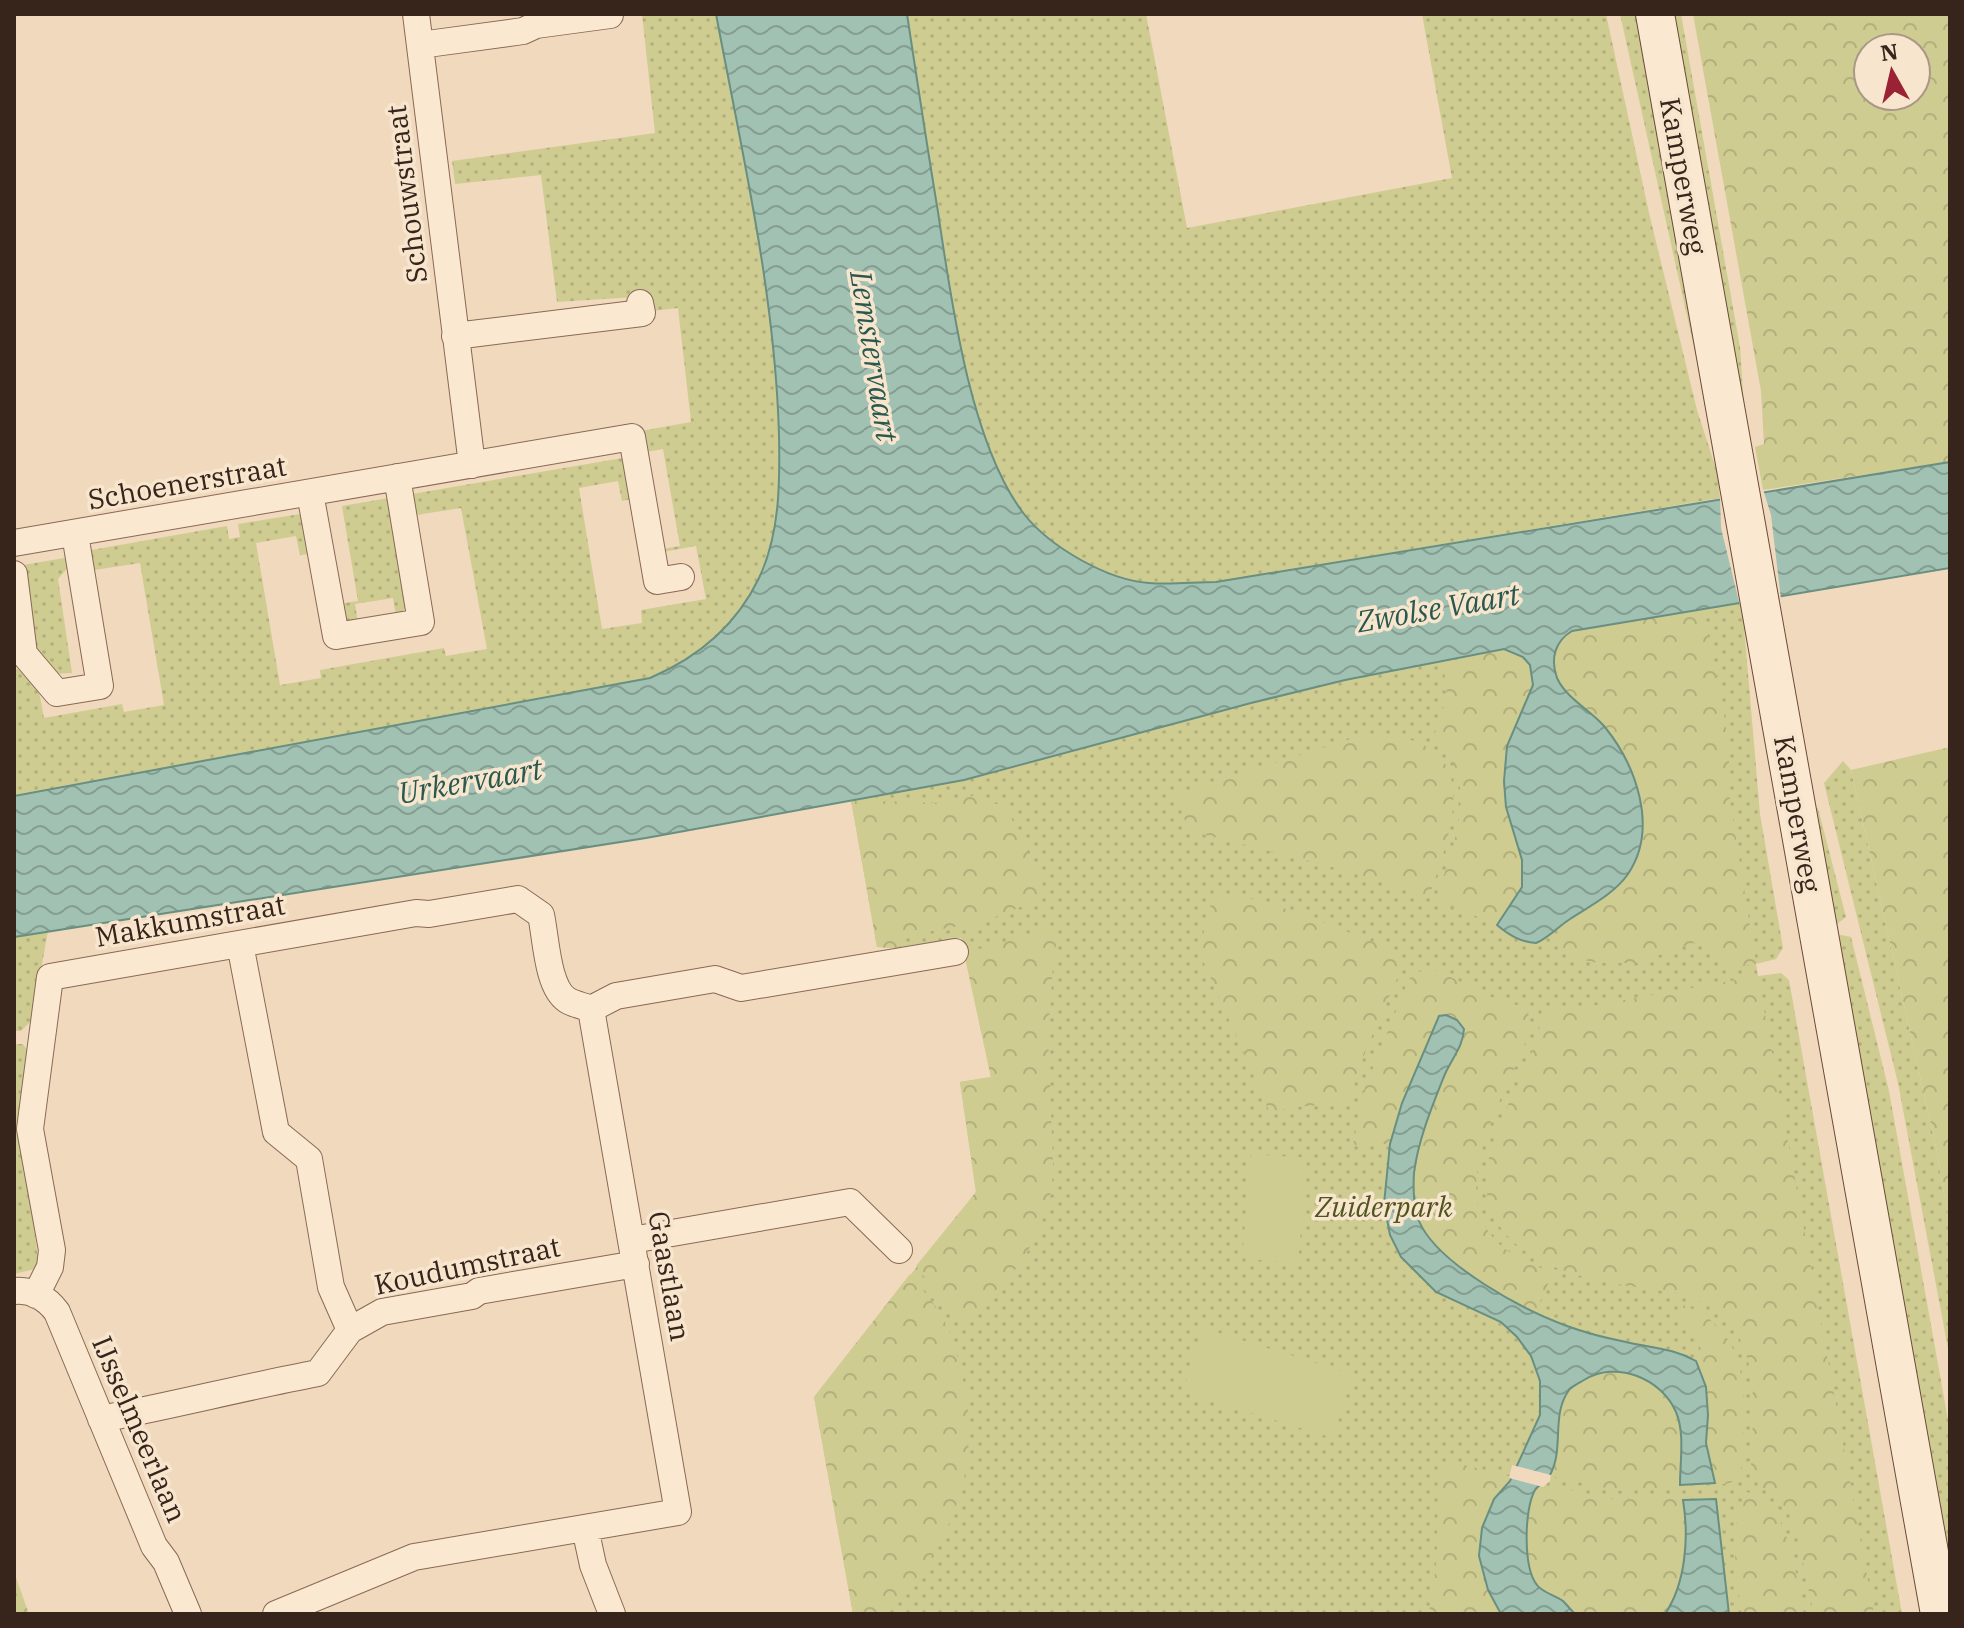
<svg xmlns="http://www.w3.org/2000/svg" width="1964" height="1628" viewBox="0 0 1964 1628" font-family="'IBM Plex Serif',serif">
<defs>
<pattern id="grass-dots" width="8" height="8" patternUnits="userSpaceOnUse" patternTransform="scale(2)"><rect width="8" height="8" fill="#cfcc91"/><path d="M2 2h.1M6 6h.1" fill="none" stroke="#b2af7c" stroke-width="1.8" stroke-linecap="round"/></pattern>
<pattern id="forest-crowns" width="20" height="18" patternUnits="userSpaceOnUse" patternTransform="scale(2)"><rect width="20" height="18" fill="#cfcc91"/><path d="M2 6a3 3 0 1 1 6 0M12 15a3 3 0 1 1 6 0" fill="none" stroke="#b2af7c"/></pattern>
<pattern id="water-waves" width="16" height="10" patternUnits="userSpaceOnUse" patternTransform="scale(2)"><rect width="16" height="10" fill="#a1c1b3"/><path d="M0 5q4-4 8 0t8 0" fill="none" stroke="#849d91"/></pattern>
</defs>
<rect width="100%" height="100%" fill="#f0d9bd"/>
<path fill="url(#grass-dots)" d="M 642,14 L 716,14 C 742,153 775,293 779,435 C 780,482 780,534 759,578 C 736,626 697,658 649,678 L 14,796 L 14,668 C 39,675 40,696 44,718 L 122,704 L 124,712 L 164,705 L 140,563 L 88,571 L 86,551 L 227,526 L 229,539 L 240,537 L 238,524 L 300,514 L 303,518 L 310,554 L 300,555 L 296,536 L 256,543 L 280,685 L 321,678 L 320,670 L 444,648 L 446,656 L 487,649 L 461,508 L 410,516 L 412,494 L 623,458 L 632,499 L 622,501 L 618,481 L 579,488 L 602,629 L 642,623 L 641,610 L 706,599 L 696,546 L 663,552 L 662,549 L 680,546 L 663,449 L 646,452 L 641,431 L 691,422 L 678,308 L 653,311 L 651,296 L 557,302 L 541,175 L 455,184 L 452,161 L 655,133 Z
M 907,14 L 1146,14 L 1187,228 L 1452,178 L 1422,14 L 1606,14 L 1649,213 L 1697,410 L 1717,472 L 1720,498 L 1216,582 C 1194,582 1171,585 1149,583 C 1107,580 1050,547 1024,514 C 970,444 951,299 938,212 C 927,146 917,80 907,14 Z
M 1620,14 L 1642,14 L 1699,370 Z
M 1670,14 L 1681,14 L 1740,347 L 1745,422 Z
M 389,498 L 406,608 L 396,616 L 393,598 L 355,604 L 358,623 L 346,620 L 338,604 L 358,601 L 342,506 Z
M 70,557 L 71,564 L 58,579 L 72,673 L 51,674 L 35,654 L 23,565 Z
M 1742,603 L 1760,814 L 1783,948 L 1776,959 L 1756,964 L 1758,976 L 1781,973 L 1789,980 L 1902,1614 L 853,1614 L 814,1397 L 976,1192 L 960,1082 L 991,1077 L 961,938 L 897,948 L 877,947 L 851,800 L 964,780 L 1140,731 L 1345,680 L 1504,649 L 1572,631 Z
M 1843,761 L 1851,770 L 1936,1147 L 1950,1228 L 1950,1359 L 1898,1083 L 1824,783 Z
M 1818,808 L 1846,917 L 1837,924 L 1831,923 L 1815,809 Z
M 48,931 L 32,1020 L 21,1031 L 14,1031 L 14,937 Z
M 1841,935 L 1851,937 L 1889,1091 L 1950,1431 L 1950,1595 L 1837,936 Z
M 14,1044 L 23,1044 L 28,1051 L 21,1119 L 39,1268 L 14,1274 Z"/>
<path fill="url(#forest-crowns)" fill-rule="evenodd" d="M 1693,14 L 1950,14 L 1950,462 L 1763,490 L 1755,447 L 1764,444 L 1761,391 ZM 1868,48 L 1916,48 L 1916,96 L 1868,96 Z
M 1702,609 L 1721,693 L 1729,750 L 1729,794 L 1756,964 L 1725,969 L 1713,949 L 1694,943 L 1636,963 L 1599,963 L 1569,957 L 1560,947 L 1557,928 C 1580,912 1609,898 1626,876 C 1661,831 1636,767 1605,728 C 1592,712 1572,701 1561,684 C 1548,665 1553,642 1572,631 Z
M 1504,649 L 1523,656 L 1530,665 L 1533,685 L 1507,746 L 1506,807 L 1522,860 L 1522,887 L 1497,925 L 1436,899 C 1452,849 1484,777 1433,739 L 1447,696 L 1443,659 Z
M 1380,735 C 1487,741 1452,828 1429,897 L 1344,870 L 1194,832 L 1185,821 L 1177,794 L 1347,740 Z
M 1950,747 L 1950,1228 L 1936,1147 L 1851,770 Z
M 976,795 L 989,803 L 1005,805 L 1048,896 L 960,931 L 959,926 L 905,936 L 897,948 L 877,947 L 851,800 L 942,803 Z
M 1214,892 L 1257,900 L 1305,915 L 1386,947 L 1397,958 L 1400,972 L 1367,1047 L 1348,1103 L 1294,1107 L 1270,1113 L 1201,956 L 1202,939 Z
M 1059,924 L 1053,965 L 1048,1035 L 1053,1164 C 1053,1216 1027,1262 991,1297 C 982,1307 974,1316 961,1319 L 952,1313 L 916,1266 L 976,1192 L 960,1082 L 991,1077 L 964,953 L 1023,937 Z
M 1433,969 C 1456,979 1478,991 1500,1001 C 1508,1004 1524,1004 1528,1013 C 1534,1029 1524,1046 1518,1060 C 1495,1112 1445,1201 1504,1248 C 1518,1260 1536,1266 1553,1273 L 1535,1313 C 1499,1295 1437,1261 1420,1222 C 1398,1173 1439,1084 1464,1040 L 1439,1017 L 1402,1103 L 1390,1144 L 1353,1145 L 1364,1090 L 1409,979 L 1417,972 Z
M 1758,976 L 1874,1614 L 1814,1614 C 1807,1587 1799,1530 1786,1509 C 1778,1494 1758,1490 1753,1475 C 1749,1464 1752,1450 1752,1439 C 1754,1401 1756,1354 1729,1323 C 1703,1293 1665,1292 1629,1286 C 1559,1276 1469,1246 1489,1158 C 1499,1116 1522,1079 1537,1040 C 1540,1031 1539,1020 1542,1010 L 1591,1006 Z
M 910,1274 C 923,1290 936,1305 946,1324 C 954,1340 958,1358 962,1376 C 985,1466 950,1552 884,1614 L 853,1614 L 814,1397 Z
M 1677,1303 C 1757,1328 1745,1405 1741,1471 C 1738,1483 1725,1486 1715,1483 L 1706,1443 L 1708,1415 L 1701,1371 L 1696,1361 L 1703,1354 C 1695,1331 1681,1331 1677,1303 Z
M 1620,1371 C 1684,1387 1681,1429 1680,1485 L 1677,1488 L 1620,1491 L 1551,1476 C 1563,1418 1546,1380 1620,1371 Z
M 1438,1462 L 1452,1462 L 1509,1476 L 1510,1481 C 1476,1520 1468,1570 1501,1614 L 1429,1614 L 1437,1558 Z
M 1536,1487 L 1559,1488 L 1612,1499 L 1678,1497 L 1683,1500 C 1689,1538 1684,1578 1666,1612 L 1575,1614 L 1562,1601 L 1538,1588 C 1522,1559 1522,1516 1536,1487 Z
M 1746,1492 C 1789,1497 1796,1579 1804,1614 L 1742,1614 C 1736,1576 1728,1527 1746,1492 Z
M 14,1572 L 29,1614 L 14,1614 Z"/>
<path fill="#cfcc91" d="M 1251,1154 L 1307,1158 L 1298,1264 L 1242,1258 Z
M 1202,1328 L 1352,1374 L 1333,1438 L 1183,1392 Z"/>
<path fill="url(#water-waves)" stroke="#688f80" stroke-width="2" d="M 716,14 L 907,14 C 917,80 927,146 938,212 C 951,299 970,444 1024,514 C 1050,547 1107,580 1149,583 C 1171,585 1194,582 1216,582 L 1950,462 L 1950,568 L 1572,631 C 1555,641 1550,659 1557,678 C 1566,698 1590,710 1604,726 C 1636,765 1659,828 1628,874 C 1614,894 1590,906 1570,919 C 1559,926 1547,939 1536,943 C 1520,942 1509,935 1497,925 L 1522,887 L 1522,860 L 1506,807 L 1504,781 L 1507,746 L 1533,685 L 1530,665 L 1523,657 L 1504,649 L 1345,680 L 1251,703 L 964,780 L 646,838 L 14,937 L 14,796 L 650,678 C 697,658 736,626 759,578 C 780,534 780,482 779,435 C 775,293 742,153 716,14 Z
M 1446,1015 L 1457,1020 L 1464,1029 C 1463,1047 1452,1058 1445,1074 C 1433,1104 1418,1140 1414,1173 C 1413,1189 1413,1206 1419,1221 C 1437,1264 1525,1311 1567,1326 C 1586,1333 1606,1338 1626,1342 C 1651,1348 1673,1348 1696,1361 L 1706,1387 L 1708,1415 L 1706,1443 L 1715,1483 L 1680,1485 C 1680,1462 1685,1433 1676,1412 C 1661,1378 1616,1360 1584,1380 C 1579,1383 1572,1386 1569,1390 C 1551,1415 1564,1447 1551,1473 C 1548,1480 1539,1484 1535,1490 C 1524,1509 1523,1568 1537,1585 C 1543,1593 1555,1595 1563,1601 C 1567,1605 1571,1610 1575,1614 L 1501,1614 L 1488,1590 L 1479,1556 L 1482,1528 L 1494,1499 L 1510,1481 L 1540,1415 L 1540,1381 L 1531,1356 L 1517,1337 L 1501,1322 L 1436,1292 L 1401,1257 L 1390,1235 L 1384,1204 L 1390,1144 L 1402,1103 L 1439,1016 Z
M 1716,1499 L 1729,1614 L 1665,1614 C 1686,1583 1689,1537 1683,1500 Z"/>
<path fill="#f0d9bd" d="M 1763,489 L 1771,515 L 1781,599 L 1740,606 L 1721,528 L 1720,497 Z
M 1512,1465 L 1551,1475 L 1550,1481 L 1543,1487 L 1509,1478 Z"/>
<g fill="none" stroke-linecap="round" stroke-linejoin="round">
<g stroke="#896955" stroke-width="28">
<path id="street" d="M 416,14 L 472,465
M 420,45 L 523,31 L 536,25 L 610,15
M 455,336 L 642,313 L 640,303
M 310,493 L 336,636 L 421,622 L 397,477
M 14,543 L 632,437 L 657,581 L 681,577
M 14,574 L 24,654 L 57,693 L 100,686 L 75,534
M 240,944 L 276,1132 L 309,1159 L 331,1287 L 350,1330
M 591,1009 L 616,996 L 715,979 L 741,988 L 955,952
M 632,1240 L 850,1202 L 899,1250
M 14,1291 C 31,1289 47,1298 57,1312 L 154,1546 L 166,1562 L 188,1614
M 36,1295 L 50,1267 L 52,1250 L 30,1129 L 50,977 L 416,913 L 429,914 L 518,899 L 541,915 C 546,937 547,987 567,1000 C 573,1004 584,1006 591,1009
M 101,1419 C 174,1405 245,1387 318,1373 L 350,1330 L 382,1312 L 472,1296 L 479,1291 L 636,1264
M 585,1528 L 593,1565 L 612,1614
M 276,1614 L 414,1557 L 678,1512 L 591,1009"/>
</g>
<g stroke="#6b4a39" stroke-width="40">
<path id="secondary" d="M 1655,14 L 1940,1614"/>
</g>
<use href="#street" stroke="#fbe8d0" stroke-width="26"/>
<use href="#secondary" stroke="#fbe8d0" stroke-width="38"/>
</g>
<g text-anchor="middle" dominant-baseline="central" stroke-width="7" stroke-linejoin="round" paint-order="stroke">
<g font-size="28" fill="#37241b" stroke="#f7e5cd">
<text transform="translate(1684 176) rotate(80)">Kamperweg</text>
<text transform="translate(406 194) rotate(-97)">Schouwstraat</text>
<text transform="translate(187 482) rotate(-10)">Schoenerstraat</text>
<text transform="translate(1798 814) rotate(80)">Kamperweg</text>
<text transform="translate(190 920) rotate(-10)">Makkumstraat</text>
<text transform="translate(467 1265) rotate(-12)">Koudumstraat</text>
<text transform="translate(670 1276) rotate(80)">Gaastlaan</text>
<text transform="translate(140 1429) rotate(67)">IJsselmeerlaan</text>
</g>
<g font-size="28" font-style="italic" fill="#505520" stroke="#f7e5cd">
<text x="1384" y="1206">Zuiderpark</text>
</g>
<g font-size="30" font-style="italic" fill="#29584e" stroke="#f7e5cd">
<text transform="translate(875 356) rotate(81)">Lemstervaart</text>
<text transform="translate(1438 607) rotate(-10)">Zwolse Vaart</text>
<text transform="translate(470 780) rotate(-10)">Urkervaart</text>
</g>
</g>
<rect width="1964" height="1628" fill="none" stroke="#37241b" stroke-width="32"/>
<g transform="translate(1892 72) rotate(352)"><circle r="38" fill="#f7e5cd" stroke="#aa9886" stroke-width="2"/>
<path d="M0-6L14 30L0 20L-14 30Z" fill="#9b2235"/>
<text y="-12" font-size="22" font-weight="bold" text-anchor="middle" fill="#37241b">N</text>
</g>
</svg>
